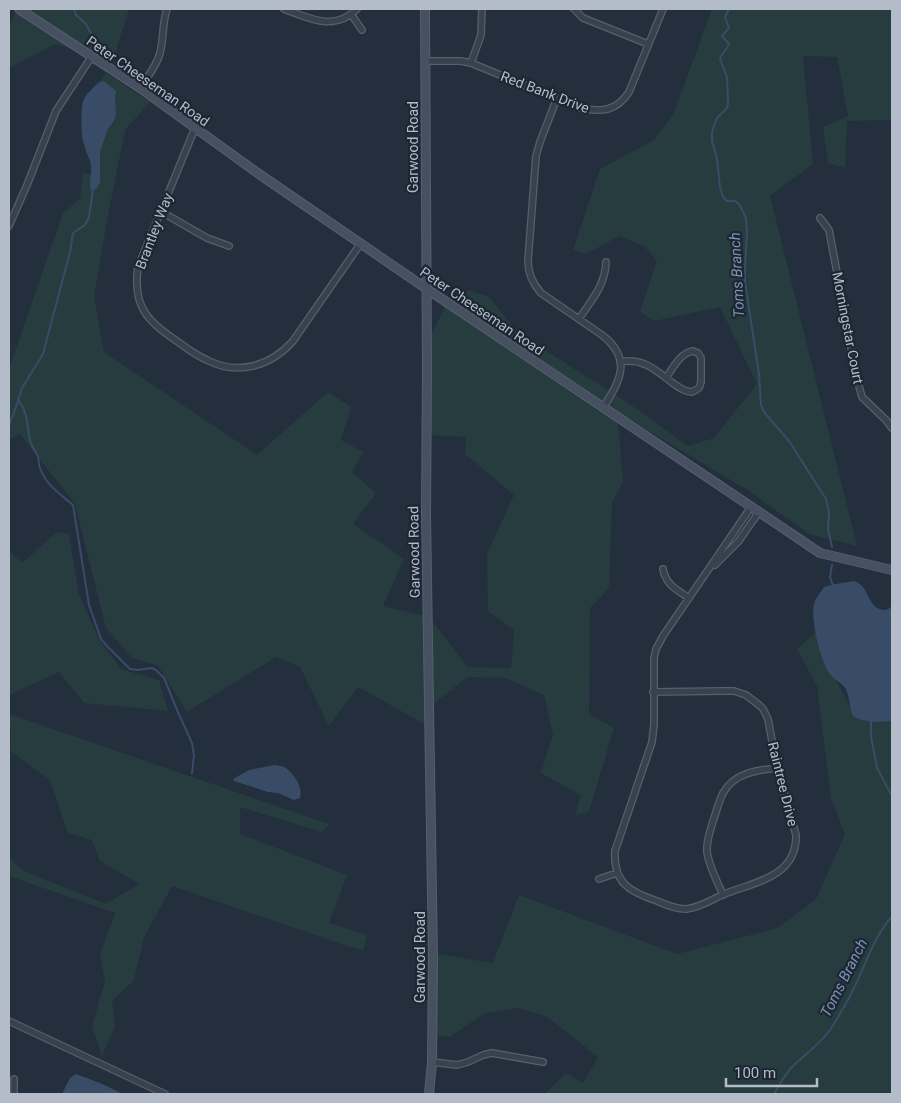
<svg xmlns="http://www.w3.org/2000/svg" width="901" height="1103" viewBox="0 0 901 1103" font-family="Roboto,sans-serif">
<rect width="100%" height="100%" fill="#242f3e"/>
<path fill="#263c3f" d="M 17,9 L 129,9 L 113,60 L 55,44 L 9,68 L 9,26 Z
M 712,9 L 892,9 L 892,120 L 847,121 L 845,168 L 828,163 L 823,127 L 848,116 L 837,57 L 803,56 L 813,164 L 770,196 L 857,546 L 809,534 L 749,491 L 617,412 L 623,482 L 612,502 L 609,588 L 590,608 L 589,714 L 614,728 L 589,811 L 575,816 L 581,795 L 541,773 L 553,735 L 544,695 L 506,678 L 467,677 L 431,706 L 430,727 L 358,687 L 329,726 L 300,667 L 276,657 L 187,712 L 158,666 L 132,658 L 106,628 L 75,504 L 20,434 L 9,439 L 9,366 L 10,366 L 63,213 L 80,199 L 83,173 L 91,174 L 82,103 L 106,73 L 150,102 L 125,130 L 108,215 L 94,297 L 104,352 L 257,455 L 328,392 L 351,407 L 341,440 L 363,452 L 352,472 L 376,493 L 353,524 L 404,559 L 383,606 L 429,617 L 468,667 L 511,668 L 514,630 L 488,611 L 487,554 L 514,495 L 465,454 L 466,437 L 425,435 L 426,346 L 449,298 L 456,287 L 488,296 L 519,334 L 611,392 L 624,400 L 688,446 L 714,438 L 757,384 L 720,307 L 654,321 L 640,312 L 657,261 L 644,246 L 619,236 L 586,254 L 573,250 L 600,169 L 654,140 L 673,115 Z
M 57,532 L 69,534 L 79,595 L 100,641 L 121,669 L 159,680 L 168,711 L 84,703 L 59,672 L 9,695 L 9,551 L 22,563 Z
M 820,629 L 825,661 L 857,719 L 892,721 L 892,1094 L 545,1094 L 566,1073 L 583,1083 L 598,1057 L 546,1016 L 517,1008 L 486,1013 L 449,1037 L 430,1034 L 431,953 L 493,963 L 519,895 L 677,954 L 778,928 L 816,899 L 845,834 L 831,798 L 817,686 L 797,649 Z
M 9,714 L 329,824 L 322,832 L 240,807 L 240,834 L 347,875 L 329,923 L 367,935 L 363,950 L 347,946 L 172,886 L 144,937 L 134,980 L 112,1001 L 115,1026 L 102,1056 L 92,1027 L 105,981 L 100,954 L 115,913 L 9,876 L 9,858 L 24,871 L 106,904 L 139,884 L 99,860 L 92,840 L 68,833 L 50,780 L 11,751 L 11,728 L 9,728 Z"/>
<path fill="#394c67" d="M 104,81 L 116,91 L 115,99 L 116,114 L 115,119 L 108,129 L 100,151 L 100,182 L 97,188 L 91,190 C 88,182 93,172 91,163 C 88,156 85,149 83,141 C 81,134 81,108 83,102 C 84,97 88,93 92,89 C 96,85 99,81 104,81 Z
M 854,581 C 871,586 866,610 886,610 L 890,608 L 892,604 L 892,641 L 891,647 L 892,651 L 892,721 C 881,722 862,723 853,716 C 849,707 850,698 846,689 C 841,682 834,680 829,673 C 820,659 809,616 815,601 C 817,596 821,592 824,587 L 836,584 Z
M 275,765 C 280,766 284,766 287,769 C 295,775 303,788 300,798 L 294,800 L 278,793 L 268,792 L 234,781 L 233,779 L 249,770 Z
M 76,1074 L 100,1083 L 123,1094 L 62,1094 L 70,1078 Z"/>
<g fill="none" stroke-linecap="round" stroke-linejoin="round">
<path stroke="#394c67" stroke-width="2" d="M 74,9 L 76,15 L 86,24 L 102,54
M 729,9 L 725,17 L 729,28 L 722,36 L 729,44 C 727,50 721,53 720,59 L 727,77 L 728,104 L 727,108 L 717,118 L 715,123 L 712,132 L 712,141 L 717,159 L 720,187 L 723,197 L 727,201 L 735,201 L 739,204 L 746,218 L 747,232 L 745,267 L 745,282 L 759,374 L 761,405 L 764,412 L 789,441 L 826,499 L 829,512 L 828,529 L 832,547
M 18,399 C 29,415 26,423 30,440 C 31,446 36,451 38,457 C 39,460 39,462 39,465 C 45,485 59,493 73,505 L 89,605 L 101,639 L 106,645 L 130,669 L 138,670 L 152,668 L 156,670 L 164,678 L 177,710 L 192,743 L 194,755 L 192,773
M 9,425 L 16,407 L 22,388 L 43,354 L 70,252 L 73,233 L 85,225 L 89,217 L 93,189
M 832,565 L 830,577 L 833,586
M 871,721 L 871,737 L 877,768 L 892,796
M 774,1094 C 780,1084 785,1074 793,1066 C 806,1053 822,1043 832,1027 C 841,1013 849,999 856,984 C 867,960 875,936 892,916"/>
<g stroke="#565f6c" stroke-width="8">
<path id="street" d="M 284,9 C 309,18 334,32 357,9
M 574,9 L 583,18 L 648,44
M 351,14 L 362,30
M 426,61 L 461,61 L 471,63 L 580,108 C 601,112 616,112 629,92 L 663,9
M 471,63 L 481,35 L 482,9
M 140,88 C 147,77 157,66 160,53 C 164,38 162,23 167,9
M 557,98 L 540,142 L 536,156 L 528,261 C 528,273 533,284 541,293 L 602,335 C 633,359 620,381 603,408
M 195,128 L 138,267 C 132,309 149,322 181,344 C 189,350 198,356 207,360 C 238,376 271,366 293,341 L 361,243
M 160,211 L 207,238 L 229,246
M 820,218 L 829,230 L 857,379 L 862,397 L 886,420 L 892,428
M 9,226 L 27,185 L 56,111 L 92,56
M 579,319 C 592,299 605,286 606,262
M 620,362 C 643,357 657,371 674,384 C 680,388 685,392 692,392 L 699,388 L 701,382 L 701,358 L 698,353 L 693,351 C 680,353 673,368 666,378
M 715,565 L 738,542 L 759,512
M 663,569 C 666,585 677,590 689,598
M 653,692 L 721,691 L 734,691 L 746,695 L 759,705 L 763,709 L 768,719 L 777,768 L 796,835 C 797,878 753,882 722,895 C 711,900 699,908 686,909 C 676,909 666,905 657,901 C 630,892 613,883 615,851 L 652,742 L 654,725 L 654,658 L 656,649 L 663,636 L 751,507
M 599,879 L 617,873
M 723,895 C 717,881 709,866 707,852 C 706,840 711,829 714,818 C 717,810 719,801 723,793 C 734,773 757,770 777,768
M 9,1021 L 165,1094
M 432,1062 L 457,1065 L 468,1062 L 483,1055 L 492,1053 L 543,1062
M 14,1094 L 14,1079"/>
</g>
<g stroke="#565f6c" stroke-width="10">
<path id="secondary" d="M 19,9 L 140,88 L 259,174 L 427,289 L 820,553 L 892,570
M 425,9 L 427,369 L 426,514 L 433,959 L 432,1062 L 429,1094"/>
</g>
<use href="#street" stroke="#38414e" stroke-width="5.5"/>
<use href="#secondary" stroke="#465061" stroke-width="8"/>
</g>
<g text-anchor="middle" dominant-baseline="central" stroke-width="4.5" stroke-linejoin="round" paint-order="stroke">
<g font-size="14" fill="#b4bcc9" stroke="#1d2633">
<text transform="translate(148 81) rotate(35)">Peter Cheeseman Road</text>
<text transform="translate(545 92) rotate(21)">Red Bank Drive</text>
<text transform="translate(413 147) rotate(-90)">Garwood Road</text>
<text transform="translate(154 231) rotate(-69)">Brantley Way</text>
<text transform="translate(482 311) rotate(34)">Peter Cheeseman Road</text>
<text transform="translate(848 328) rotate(79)">Morningstar Court</text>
<text transform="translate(414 552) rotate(-91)">Garwood Road</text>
<text transform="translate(783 784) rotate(76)">Raintree Drive</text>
<text transform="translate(420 957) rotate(-90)">Garwood Road</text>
</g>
<g font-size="15" font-style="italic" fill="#7c92b1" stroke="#1d2633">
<text transform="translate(737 275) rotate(-93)">Toms Branch</text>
<text transform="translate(844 978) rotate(-63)">Toms Branch</text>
</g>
</g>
<rect width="901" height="1103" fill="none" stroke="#b4bcc9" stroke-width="20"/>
<path d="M726 1078v8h91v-8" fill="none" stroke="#b4bcc9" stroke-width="2.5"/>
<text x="734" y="1078" font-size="15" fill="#b4bcc9" stroke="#1d2633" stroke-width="4" paint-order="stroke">100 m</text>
</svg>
